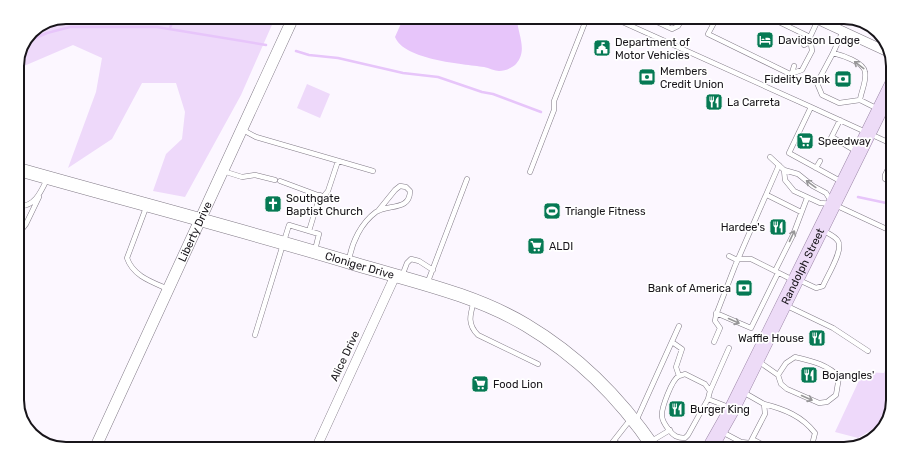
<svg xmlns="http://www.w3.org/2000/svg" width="910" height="466" viewBox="0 0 910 466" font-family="Rubik,sans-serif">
<rect width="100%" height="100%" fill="#fcf7ff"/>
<path fill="#eed9fa" d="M 66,17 L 275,18 L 241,95 L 185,197 L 153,191 L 166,154 L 182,139 L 185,112 L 176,83 L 142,83 L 112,139 L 68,168 L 96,92 L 102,58 L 73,45 L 17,69 L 17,63 L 31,31 Z
M 307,84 L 330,94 L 320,118 L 297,108 Z
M 889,361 L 888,420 L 858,438 L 835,432 L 863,372 L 884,373 Z"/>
<path fill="#e7c5fa" d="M 403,19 L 517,20 C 518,34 528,51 516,64 C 512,68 505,71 499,71 C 495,71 489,68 484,67 C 463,64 404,60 395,37 Z"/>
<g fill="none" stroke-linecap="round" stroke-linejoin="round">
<path stroke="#e7c5fa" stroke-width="2.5" d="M 170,28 L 174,18
M 26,42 L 47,33 L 70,27 L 157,27 L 266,45
M 296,51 L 309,55 L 338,58 L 403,73 L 438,77 L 482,92 L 493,94 L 541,112
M 858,197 L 891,204"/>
<g stroke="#827b87" stroke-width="5.5">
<path id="service" d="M 618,20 L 811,107
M 655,21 L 672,29 L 678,26 L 681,21
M 715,21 L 708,34 L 790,74 L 802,70 L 812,51 L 810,37 L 817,22
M 777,21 L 810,37
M 804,45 L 811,41
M 833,53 L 843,31
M 792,73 L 794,66
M 860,100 C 861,92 867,80 865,72 C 864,62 841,55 833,53 L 817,83 L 822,95 L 839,103 L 860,100 L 878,109
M 243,130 L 256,137 L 373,171
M 832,137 L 856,151
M 829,142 L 840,120
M 770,157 L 784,170 L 798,174 L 813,186 L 826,193 L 831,201
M 816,168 L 820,161
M 784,170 L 785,180 L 794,191 L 820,203 L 833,204 L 891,231
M 223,171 L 242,177 L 255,175 L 275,180
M 530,172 L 554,110 L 554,101 L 586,20
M 280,181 L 323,197 L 328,191 L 338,161
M 842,182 L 789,153 L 811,107 L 892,144
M 891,183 L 885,179 L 885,175 L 892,161
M 767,195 L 801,212
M 147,205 L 127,258 C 133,276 152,282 168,289
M 17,206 C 34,208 41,192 47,179
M 309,231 L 320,195
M 17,236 L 26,224 L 39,197
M 729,256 L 735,259 L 751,259 L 793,280
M 349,260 C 352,242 361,223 376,212 C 388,204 410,211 410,191 L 406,187 L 400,186 L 395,190 L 378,211
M 775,271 L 793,235 L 807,198
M 402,276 L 407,263 L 411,259 L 419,261 L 433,270
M 799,280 L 816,288 L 823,286 C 827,276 844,250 838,241 C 835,236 827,233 822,230
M 427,284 L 467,179
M 474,301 C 470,315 467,324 478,335 L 538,364
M 785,305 L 833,328 L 868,351
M 716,313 L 751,328 L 778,273
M 255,335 L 289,225 L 319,234 L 315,250
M 672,342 L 682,349 L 676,367 L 679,376
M 714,342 L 720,328 L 715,321 L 716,315 L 735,266 L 779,165
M 758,361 L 778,375 L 781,384 L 787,389 L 819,403 L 827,402 L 836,395 L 839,377 C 827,364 811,361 795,357 L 786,363 L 778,375
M 685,374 L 705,384 L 710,391 L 708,399 L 688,435 L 685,438 C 677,438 674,436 669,430 C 666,426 662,421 662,416 C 661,409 672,379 679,376 C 681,375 683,375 685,374 Z
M 710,391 L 729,348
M 708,399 L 731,408
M 764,404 C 784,409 802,416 815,433 L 811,449
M 636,421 L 679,326
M 722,432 L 741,442 L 750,443 L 765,414 L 764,404 L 743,392
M 752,439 L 771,449
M 614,441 L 624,448
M 650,442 L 670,430
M 608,448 L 630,420"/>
</g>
<g stroke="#827b87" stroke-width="10">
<path id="minor" d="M 823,22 L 890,53
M 317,446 L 395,276"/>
</g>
<g stroke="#827b87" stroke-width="12">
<g id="tertiary">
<path id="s1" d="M 97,444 L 293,18"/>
</g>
</g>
<g stroke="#827b87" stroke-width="14">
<g id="secondary">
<path id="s2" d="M 17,169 C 130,201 243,230 355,264 C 412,281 474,294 526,325 C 578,356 620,398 654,448"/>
</g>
</g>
<g stroke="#9b86a6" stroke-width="16">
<g id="primary">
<path id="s3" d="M 710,448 L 732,409 L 893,83"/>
</g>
</g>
<use href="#service" stroke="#fff" stroke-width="4.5"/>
<use href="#minor" stroke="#fff" stroke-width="9"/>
<use href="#tertiary" stroke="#fff" stroke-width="11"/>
<use href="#secondary" stroke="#fff" stroke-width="13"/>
<use href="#primary" stroke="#eddbf7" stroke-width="15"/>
</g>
<defs><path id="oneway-shaft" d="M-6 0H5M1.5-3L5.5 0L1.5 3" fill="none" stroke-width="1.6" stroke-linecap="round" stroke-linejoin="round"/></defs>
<g stroke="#979698">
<use href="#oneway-shaft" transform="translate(859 65) rotate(-143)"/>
<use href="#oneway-shaft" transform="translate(811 184) rotate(-144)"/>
<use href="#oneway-shaft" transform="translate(792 236) rotate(-65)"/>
<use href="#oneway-shaft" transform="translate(734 321) rotate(24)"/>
<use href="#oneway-shaft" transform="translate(807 398) rotate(24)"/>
</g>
<defs>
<g id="hotel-square" transform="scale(0.9)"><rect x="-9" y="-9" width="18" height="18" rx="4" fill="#067954" stroke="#fff"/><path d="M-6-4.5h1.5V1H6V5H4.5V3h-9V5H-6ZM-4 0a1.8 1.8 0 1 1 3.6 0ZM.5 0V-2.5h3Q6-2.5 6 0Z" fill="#fff"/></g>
<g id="civic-square" transform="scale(0.9)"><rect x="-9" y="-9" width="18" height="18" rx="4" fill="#067954" stroke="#fff"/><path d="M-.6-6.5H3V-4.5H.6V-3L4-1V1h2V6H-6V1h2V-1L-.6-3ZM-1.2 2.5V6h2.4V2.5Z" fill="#fff"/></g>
<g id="bank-square" transform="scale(0.9)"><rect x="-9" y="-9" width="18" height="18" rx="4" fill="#067954" stroke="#fff"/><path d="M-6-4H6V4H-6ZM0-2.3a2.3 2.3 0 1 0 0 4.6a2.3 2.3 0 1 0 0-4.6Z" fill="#fff"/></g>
<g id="restaurant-square" transform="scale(0.9)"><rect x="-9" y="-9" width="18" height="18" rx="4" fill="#067954" stroke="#fff"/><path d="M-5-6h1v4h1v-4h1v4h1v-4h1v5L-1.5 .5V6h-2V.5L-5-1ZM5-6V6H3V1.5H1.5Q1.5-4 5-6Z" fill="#fff"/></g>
<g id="supermarket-square" transform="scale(0.9)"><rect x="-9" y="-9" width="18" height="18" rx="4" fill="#067954" stroke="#fff"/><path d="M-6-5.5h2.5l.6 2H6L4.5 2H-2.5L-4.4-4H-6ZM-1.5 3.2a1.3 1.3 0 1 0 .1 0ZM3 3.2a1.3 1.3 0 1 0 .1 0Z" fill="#fff"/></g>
<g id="church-square" transform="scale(0.9)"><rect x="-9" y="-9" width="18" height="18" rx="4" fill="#067954" stroke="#fff"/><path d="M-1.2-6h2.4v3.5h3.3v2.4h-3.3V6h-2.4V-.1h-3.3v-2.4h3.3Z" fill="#fff"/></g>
<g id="stadium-square" transform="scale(0.9)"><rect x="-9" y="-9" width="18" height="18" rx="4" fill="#067954" stroke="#fff"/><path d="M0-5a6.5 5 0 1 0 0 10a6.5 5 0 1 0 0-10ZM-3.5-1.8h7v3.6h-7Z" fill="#fff"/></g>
</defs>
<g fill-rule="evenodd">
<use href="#hotel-square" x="765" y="40"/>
<use href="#civic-square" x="602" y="48"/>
<use href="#bank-square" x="647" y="77"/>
<use href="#bank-square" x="843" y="79"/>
<use href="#restaurant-square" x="714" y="102"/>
<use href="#supermarket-square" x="805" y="141"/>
<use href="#church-square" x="273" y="204"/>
<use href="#stadium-square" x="552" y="211"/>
<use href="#restaurant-square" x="778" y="227"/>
<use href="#supermarket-square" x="536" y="246"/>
<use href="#bank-square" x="744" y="288"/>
<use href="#restaurant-square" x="817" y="338"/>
<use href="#restaurant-square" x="809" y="375"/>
<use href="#supermarket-square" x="480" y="384"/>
<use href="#restaurant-square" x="677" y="409"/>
</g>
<g text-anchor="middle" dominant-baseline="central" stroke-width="3.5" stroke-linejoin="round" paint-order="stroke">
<g font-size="11" fill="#18151a" stroke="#fff" text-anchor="start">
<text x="778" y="40">Davidson Lodge</text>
<text x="615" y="42">Department of<tspan x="615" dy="13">Motor Vehicles</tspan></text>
<text x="660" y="71">Members<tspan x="660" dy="13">Credit Union</tspan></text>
<text x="830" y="79" text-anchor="end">Fidelity Bank</text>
<text x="727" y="102">La Carreta</text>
<text x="818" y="141">Speedway</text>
<text x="286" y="198">Southgate<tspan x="286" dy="13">Baptist Church</tspan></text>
<text x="565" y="211">Triangle Fitness</text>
<text x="765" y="227" text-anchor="end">Hardee's</text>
<text x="549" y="246">ALDI</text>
<text x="731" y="288" text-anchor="end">Bank of America</text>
<text x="804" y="338" text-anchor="end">Waffle House</text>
<text x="822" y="375">Bojangles'</text>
<text x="493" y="384">Food Lion</text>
<text x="690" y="409">Burger King</text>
</g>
<g font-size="11" fill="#18151a" stroke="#fff">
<text stroke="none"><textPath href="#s1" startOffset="234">Liberty Drive</textPath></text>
<text stroke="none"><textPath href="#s2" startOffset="356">Cloniger Drive</textPath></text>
<text stroke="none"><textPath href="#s3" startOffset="204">Randolph Street</textPath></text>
<text transform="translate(345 356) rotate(-65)">Alice Drive</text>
</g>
</g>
<path d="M0 0H910V466H0ZM66 24H844A42 42 0 0 1 886 66V400A42 42 0 0 1 844 442H66A42 42 0 0 1 24 400V66A42 42 0 0 1 66 24Z" fill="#fff" fill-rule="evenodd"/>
<path fill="none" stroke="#18151a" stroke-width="2" d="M66 24H844A42 42 0 0 1 886 66V400A42 42 0 0 1 844 442H66A42 42 0 0 1 24 400V66A42 42 0 0 1 66 24Z"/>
</svg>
